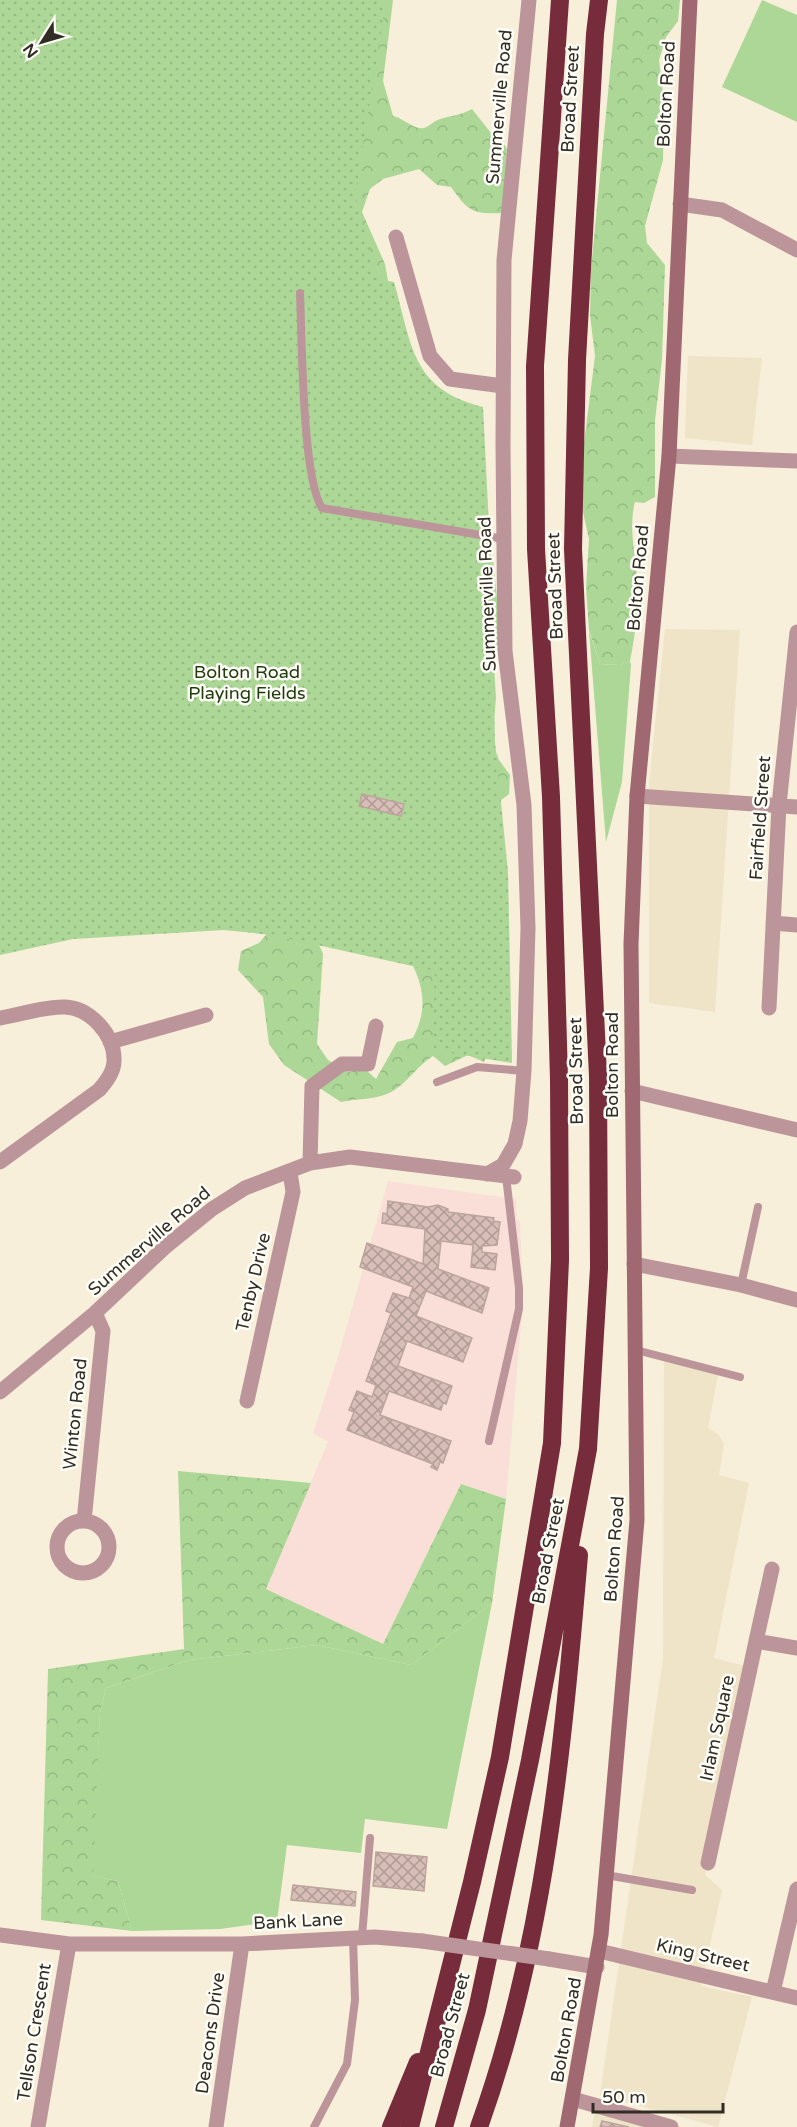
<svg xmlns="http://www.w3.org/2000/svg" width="797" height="2127" viewBox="0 0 797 2127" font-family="'Varela Round',sans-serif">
<defs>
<pattern id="forest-crowns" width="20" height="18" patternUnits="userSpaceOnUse" patternTransform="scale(1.5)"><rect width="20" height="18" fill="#acd796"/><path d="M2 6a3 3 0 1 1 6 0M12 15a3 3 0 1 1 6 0" fill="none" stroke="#94b981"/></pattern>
<pattern id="park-dots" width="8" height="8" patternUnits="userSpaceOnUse" patternTransform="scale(1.5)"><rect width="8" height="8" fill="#acd796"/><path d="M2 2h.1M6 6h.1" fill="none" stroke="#94b981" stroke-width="1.8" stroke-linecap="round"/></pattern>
<pattern id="building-cross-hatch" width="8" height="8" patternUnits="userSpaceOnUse" patternTransform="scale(1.5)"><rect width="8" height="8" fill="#d7beb6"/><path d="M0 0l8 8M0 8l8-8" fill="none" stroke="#af9b94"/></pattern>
</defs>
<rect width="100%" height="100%" fill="#f7efd9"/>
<path fill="#efe4c8" d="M 688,356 L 762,358 L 752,445 L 685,438 Z
M 665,629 L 740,630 L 715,1012 L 649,1003 L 649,783 Z
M 664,1361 L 718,1375 L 708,1428 L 718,1434 L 724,1444 L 719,1475 L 749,1483 L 714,1658 L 745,1666 L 705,1875 L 722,1890 L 701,1986 L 752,1997 L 718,2127 L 600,2095 L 663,1658 Z
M 595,2111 L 648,2127 L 592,2127 Z"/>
<path fill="#f9dfd7" d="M 388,1181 L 516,1199 L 517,1220 L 520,1221 L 523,1301 L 506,1499 L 460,1485 L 383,1644 L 266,1589 L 328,1442 L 313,1433 L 338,1357 Z"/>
<path fill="#acd796" d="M 762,0 L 797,15 L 797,122 L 722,87 Z
M 589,631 L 600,664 L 620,665 L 630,661 L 631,665 L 622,782 L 606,842 Z
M 492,1603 L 447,1829 L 365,1819 L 361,1853 L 287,1845 L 277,1921 L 220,1929 L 132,1931 L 118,1881 L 92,1876 L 100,1713 L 106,1688 L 189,1660 L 317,1645 L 411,1665 Z"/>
<path fill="url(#forest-crowns)" d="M 329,0 L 393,0 L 383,81 L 393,116 C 403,118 409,126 419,128 C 428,130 432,121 440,119 C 452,115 459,116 472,109 L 491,133 L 499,136 L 507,149 L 503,213 C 472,214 469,212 451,187 L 437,185 L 419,169 L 383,179 L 370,189 L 362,212 L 385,264 L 390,292 L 375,293 L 221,56 Z
M 617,0 L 680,0 L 678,21 L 666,37 L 659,60 L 664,103 L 663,160 L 645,226 L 647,243 L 665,265 L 662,359 L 655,421 L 655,497 L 644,503 L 635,502 C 628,529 636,554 637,581 C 639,608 635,636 630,661 L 620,665 L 600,664 L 589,630 L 586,588 L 589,539 L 581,503 L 584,443 L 595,356 L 590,315 L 591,269 Z
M 483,544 L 493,560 L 501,635 L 494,666 L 496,698 L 492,741 L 499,760 L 510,775 L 509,794 L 492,807 L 491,1047 L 484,1062 L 468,1055 L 445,1066 L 433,1056 C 417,1066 408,1082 393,1091 C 377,1100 359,1098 341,1102 L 284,1065 L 269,1044 L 263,997 L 238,970 L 241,951 L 259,943 L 275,924 L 310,924 L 323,954 L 317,1044 L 328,1060 L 348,1072 L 365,1069 L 376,1079 L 397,1042 L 413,1038 C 427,1011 425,989 411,962 Z
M 178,1471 L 311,1483 L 266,1589 L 383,1644 L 461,1484 L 506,1499 L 492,1603 L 411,1665 L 317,1645 L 189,1660 L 106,1688 L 100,1713 L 93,1876 L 118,1881 L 132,1931 L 41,1920 L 48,1669 L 184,1649 Z"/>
<path fill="url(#park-dots)" d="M 0,0 L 386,0 L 355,195 L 377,279 L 394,282 C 412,345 411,389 483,407 L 491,566 L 495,742 L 508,872 L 512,1063 L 433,1050 L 435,971 L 272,935 L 224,930 L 73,939 L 0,955 Z"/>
<path fill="url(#building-cross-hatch)" stroke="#bda59d" stroke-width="1.5" d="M 362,794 L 404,804 L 401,816 L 359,806 Z
M 388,1201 L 428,1207 L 438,1205 L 448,1209 L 448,1212 L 494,1218 L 493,1221 L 500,1222 L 497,1245 L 482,1246 L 482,1252 L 497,1254 L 495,1270 L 471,1267 L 473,1245 L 441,1241 L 438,1269 L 489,1288 L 482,1313 L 426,1291 L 416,1316 L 472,1338 L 463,1362 L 407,1341 L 398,1366 L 452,1386 L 446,1404 L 443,1403 L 441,1410 L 389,1391 L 380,1415 L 451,1441 L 443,1463 L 440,1462 L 437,1470 L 431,1467 L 433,1464 L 347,1430 L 354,1412 L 349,1410 L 357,1391 L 372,1397 L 376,1385 L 366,1381 L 391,1313 L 386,1311 L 393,1293 L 409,1298 L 413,1287 L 360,1267 L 367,1243 L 423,1264 L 425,1229 L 382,1223 L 383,1213 L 387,1214 Z
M 376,1852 L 427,1857 L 424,1891 L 373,1886 Z
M 293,1885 L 356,1892 L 355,1906 L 291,1900 Z
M 602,2121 L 629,2127 L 600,2127 Z"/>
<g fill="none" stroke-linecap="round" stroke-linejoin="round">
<path stroke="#bc959a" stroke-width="8" d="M 300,293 C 302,336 302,478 322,508 L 504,539
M 437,1082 L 477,1067 L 524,1071
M 741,1285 L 758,1207
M 636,1350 L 740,1377
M 489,1441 L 519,1309 L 519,1288 L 506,1176
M 606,1875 L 692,1890
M 362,1937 L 370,1838
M 314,2127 L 347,2064 L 355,2000 L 353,1938"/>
<path stroke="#bc959a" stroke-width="15" d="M 680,204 L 722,210 L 797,250
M 396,237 L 430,356 L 450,379 L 503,386
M 669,456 L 797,461
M 637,796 L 797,807
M 773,923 L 797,925
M 769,1008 L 779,805 L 797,632
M 0,1018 C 20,1015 44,1006 65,1007 C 90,1008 115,1035 114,1061 C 114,1072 106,1082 99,1090 L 0,1162
M 110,1042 L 206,1015
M 632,1091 L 797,1130
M 310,1163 L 312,1086 L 342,1064 L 368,1064 L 376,1026
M 487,1174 L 503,1165 L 515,1144 L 520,1121 L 524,1071 L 528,928 L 524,805 L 505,651 L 503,444 L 504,260 L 529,0
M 634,1264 L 741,1285 L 797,1300
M 0,1392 L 95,1313 L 164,1248 L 212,1209 L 245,1188 L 310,1163 L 350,1157 L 514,1177
M 247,1401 L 293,1192 L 290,1172
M 84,1521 L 103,1331 L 95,1313
M57 1547a26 26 0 1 1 52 0a26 26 0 1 1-52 0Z
M 756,1641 L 772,1569
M 708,1863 L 756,1641 L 797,1648
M 0,1935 L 69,1944 L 242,1944 L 375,1937 L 422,1941
M 599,1951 L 797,1998
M 549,1959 L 597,1967
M 773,1992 L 797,1889
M 573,2099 L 671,2127
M 38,2127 L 69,1944
M 216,2127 L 242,1944"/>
<path stroke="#a06971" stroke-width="15" d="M 567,2127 L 601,1935 L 637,1520 L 631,944 L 637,796 L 669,456 L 690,0"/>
<path stroke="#772c3c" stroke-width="18" d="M 391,2127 L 418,2062
M 410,2127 L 472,1882 L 500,1757 L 552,1443 L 560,1260 L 559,1079 L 551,797 L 536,549 L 535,366 L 560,0
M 444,2127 L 477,2010 L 530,1760 L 588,1449 L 599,1268 L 598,1076 L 573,549 L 577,360 L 595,34 L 599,0
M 479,2127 C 545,1944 563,1747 579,1555"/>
<path stroke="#bc959a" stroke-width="15" d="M 422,1941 L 549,1959"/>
</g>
<g text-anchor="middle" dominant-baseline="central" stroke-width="5" stroke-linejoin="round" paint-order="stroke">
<g font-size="18" fill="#302d24" stroke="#fefdf8">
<text transform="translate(666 94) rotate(-87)">Bolton Road</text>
<text transform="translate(570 99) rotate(-87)">Broad Street</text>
<text transform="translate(499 107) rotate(-85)">Summerville Road</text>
<text transform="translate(638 578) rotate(-85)">Bolton Road</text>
<text transform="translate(555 586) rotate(-92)">Broad Street</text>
<text transform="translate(487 594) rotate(-92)">Summerville Road</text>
<text transform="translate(760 818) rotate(-86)">Fairfield Street</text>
<text transform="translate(612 1065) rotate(-90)">Bolton Road</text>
<text transform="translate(576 1071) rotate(-91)">Broad Street</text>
<text transform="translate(149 1241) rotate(-41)">Summerville Road</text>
<text transform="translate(253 1282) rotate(-77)">Tenby Drive</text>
<text transform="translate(75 1414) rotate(-84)">Winton Road</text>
<text transform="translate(614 1549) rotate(-86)">Bolton Road</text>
<text transform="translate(548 1551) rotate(-79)">Broad Street</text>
<text transform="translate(717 1728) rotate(-78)">Irlam Square</text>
<text transform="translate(298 1921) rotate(-3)">Bank Lane</text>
<text transform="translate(703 1955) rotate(13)">King Street</text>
<text transform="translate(450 2025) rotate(-75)">Broad Street</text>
<text transform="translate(566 2030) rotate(-80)">Bolton Road</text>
<text transform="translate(34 2032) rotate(-81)">Tellson Crescent</text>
<text transform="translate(210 2033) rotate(-82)">Deacons Drive</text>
</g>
<g font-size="18" fill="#1f3c0c" stroke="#fefdf8">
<text x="247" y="672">Bolton Road<tspan x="247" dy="21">Playing Fields</tspan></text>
</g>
</g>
<g transform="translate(42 42) rotate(233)" stroke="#fefdf8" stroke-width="4.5" paint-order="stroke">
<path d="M0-4.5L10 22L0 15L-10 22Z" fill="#302d24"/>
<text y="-9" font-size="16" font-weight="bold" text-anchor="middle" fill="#302d24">N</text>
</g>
<path d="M593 2103v9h130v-9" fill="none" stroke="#302d24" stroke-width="3"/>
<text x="602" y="2103" font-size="18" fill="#302d24" stroke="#fefdf8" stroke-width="4.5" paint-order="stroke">50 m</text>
</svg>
